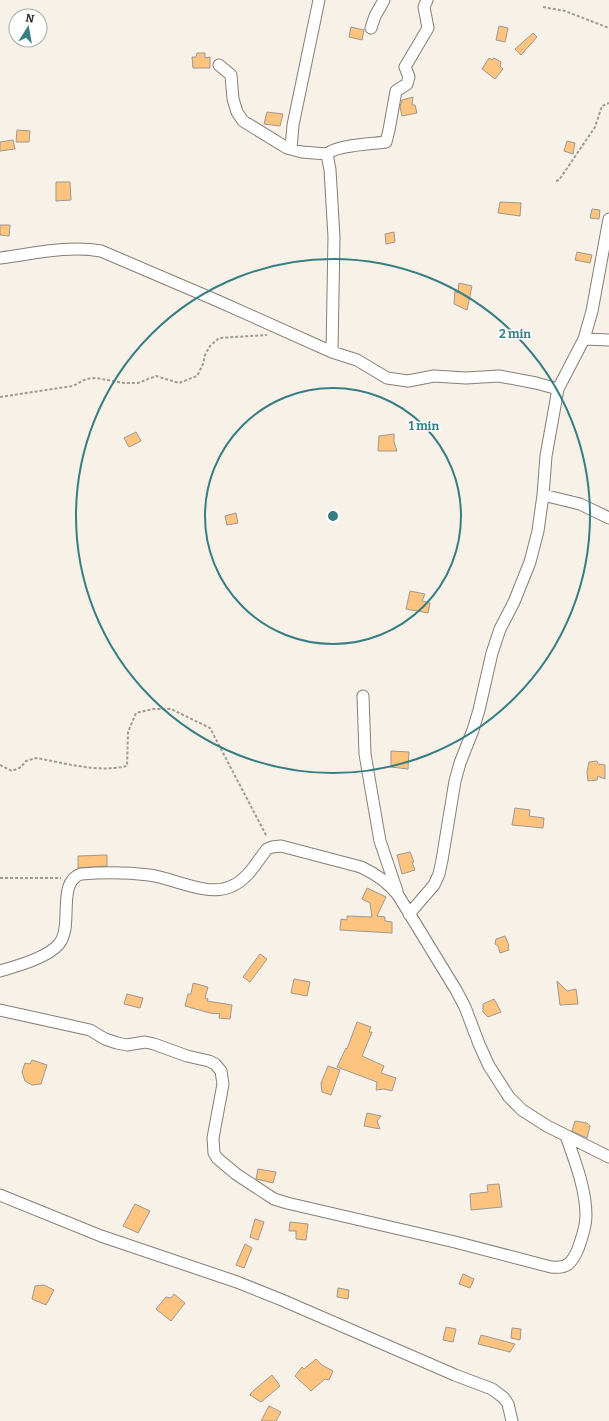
<svg xmlns="http://www.w3.org/2000/svg" width="609" height="1421" viewBox="0 0 609 1421" font-family="Bitter,serif">
<rect width="100%" height="100%" fill="#f8f1e8"/>
<path fill="#fdc480" stroke="#9f9890" d="M 499,26 L 508,28 L 505,42 L 496,40 Z
M 351,27 L 364,30 L 362,40 L 349,37 Z
M 533,33 L 537,37 L 521,55 L 515,49 Z
M 197,53 L 205,53 L 205,58 L 210,57 L 210,68 L 193,68 L 192,57 L 196,57 Z
M 489,58 L 492,60 L 494,58 L 501,62 L 500,66 L 503,69 L 495,79 L 482,69 Z
M 413,97 L 412,105 L 415,105 L 417,113 L 402,116 L 400,107 L 402,100 Z
M 267,112 L 283,114 L 280,126 L 264,124 Z
M 17,130 L 30,131 L 29,142 L 16,142 Z
M 13,140 L 15,149 L 0,151 L 0,142 Z
M 567,141 L 575,143 L 573,154 L 564,151 Z
M 56,182 L 70,182 L 71,200 L 56,201 Z
M 500,202 L 521,203 L 520,216 L 498,213 Z
M 592,209 L 600,210 L 599,219 L 590,218 Z
M 0,225 L 10,225 L 9,236 L 0,235 Z
M 394,232 L 395,242 L 386,244 L 385,234 Z
M 577,252 L 592,255 L 590,263 L 575,260 Z
M 459,283 L 472,286 L 467,310 L 454,304 L 455,291 L 458,293 Z
M 136,432 L 141,441 L 129,447 L 124,438 Z
M 394,434 L 394,442 L 397,451 L 378,451 L 379,436 Z
M 236,513 L 238,523 L 227,525 L 225,516 Z
M 410,591 L 425,594 L 422,601 L 430,603 L 428,613 L 406,609 Z
M 391,751 L 409,752 L 408,769 L 391,767 Z
M 597,761 L 598,764 L 605,765 L 605,779 L 598,776 L 597,780 L 588,781 L 587,772 L 589,762 Z
M 515,808 L 530,810 L 529,816 L 544,818 L 543,828 L 512,825 Z
M 410,852 L 414,862 L 412,862 L 415,870 L 402,874 L 397,855 Z
M 107,855 L 107,866 L 78,868 L 78,856 Z
M 367,888 L 386,897 L 377,916 L 385,917 L 385,921 L 392,922 L 392,933 L 340,930 L 341,919 L 347,920 L 347,916 L 372,917 L 370,903 L 362,899 Z
M 505,936 L 509,946 L 508,947 L 509,950 L 500,953 L 498,946 L 495,944 L 496,939 Z
M 260,954 L 267,959 L 250,982 L 243,977 Z
M 294,979 L 310,982 L 307,996 L 291,993 Z
M 557,981 L 567,991 L 576,989 L 578,1004 L 560,1005 Z
M 193,983 L 208,987 L 205,998 L 208,999 L 207,1001 L 232,1005 L 230,1019 L 219,1018 L 220,1014 L 210,1013 L 185,1006 L 188,994 L 191,994 Z
M 127,994 L 143,998 L 140,1008 L 124,1004 Z
M 494,999 L 501,1012 L 488,1017 L 483,1012 L 483,1004 Z
M 357,1022 L 371,1027 L 369,1032 L 372,1032 L 362,1056 L 384,1066 L 381,1073 L 396,1078 L 392,1091 L 384,1089 L 376,1090 L 377,1082 L 337,1067 L 346,1048 L 347,1049 Z
M 32,1060 L 47,1065 L 41,1084 L 32,1085 L 25,1081 L 22,1072 L 25,1063 L 30,1064 Z
M 328,1066 L 340,1070 L 331,1095 L 322,1092 L 321,1083 Z
M 367,1113 L 381,1116 L 377,1121 L 380,1129 L 364,1126 Z
M 575,1121 L 587,1123 L 590,1126 L 587,1138 L 572,1131 Z
M 258,1169 L 276,1172 L 273,1183 L 256,1179 Z
M 499,1184 L 502,1207 L 471,1210 L 470,1194 L 488,1192 L 487,1185 Z
M 135,1204 L 150,1211 L 138,1233 L 123,1226 Z
M 255,1219 L 264,1222 L 258,1240 L 250,1237 Z
M 290,1222 L 308,1224 L 306,1240 L 296,1239 L 296,1231 L 289,1231 Z
M 245,1244 L 252,1248 L 244,1268 L 236,1265 Z
M 463,1274 L 474,1279 L 470,1288 L 459,1284 Z
M 44,1285 L 54,1290 L 46,1305 L 32,1299 L 35,1286 Z
M 338,1288 L 349,1290 L 348,1299 L 337,1297 Z
M 174,1294 L 185,1303 L 171,1321 L 156,1309 L 166,1297 L 171,1298 Z
M 446,1327 L 456,1329 L 453,1342 L 443,1340 Z
M 512,1328 L 521,1329 L 520,1340 L 511,1338 Z
M 481,1335 L 515,1344 L 510,1352 L 478,1344 Z
M 316,1359 L 322,1365 L 333,1371 L 329,1380 L 325,1379 L 311,1391 L 295,1376 L 302,1367 L 304,1369 Z
M 272,1375 L 280,1386 L 261,1402 L 250,1395 L 253,1391 Z
M 269,1406 L 281,1412 L 276,1421 L 261,1421 Z"/>
<g fill="none" stroke-linecap="round" stroke-linejoin="round">
<g stroke="#857f77" stroke-width="13">
<path id="street" d="M 371,28 L 375,16 L 384,0
M 219,65 L 231,75 L 233,99 L 237,112 L 243,121 L 287,148 L 302,152 L 327,154
M 291,149 L 293,125 L 319,0
M 0,258 C 32,254 69,245 101,251 L 218,301 L 332,352 L 357,360 L 387,378 L 408,381 L 434,376 L 466,378 L 499,376 L 536,383 L 558,389
M 584,339 L 609,340
M 332,352 L 334,237 L 330,170 L 327,154 C 336,145 372,144 386,142 L 389,130 L 396,91 L 407,84 L 409,77 L 405,67 L 428,28 L 424,7 L 427,0
M 543,495 L 580,504 L 609,518
M 363,696 L 365,754 L 372,795 L 380,841 L 397,891
M 409,914 L 434,885 L 439,874 L 442,860 L 455,781 L 460,763 L 473,730 L 479,710 L 492,653 L 500,629 L 514,602 L 530,562 L 538,531 L 543,495 L 546,456 L 558,389 L 584,339 L 592,311 L 609,219
M 0,971 C 17,966 47,958 59,944 C 74,926 56,882 81,874 C 104,872 126,872 149,875 C 174,878 208,898 232,886 C 248,879 256,863 267,849 L 272,847 L 281,846 L 361,867 C 376,874 388,882 398,895 L 456,990 L 465,1007 L 479,1044 L 489,1066 L 509,1097 L 522,1110 L 547,1126 L 609,1157
M 0,1010 L 90,1030 L 105,1039 L 117,1043 L 127,1045 L 145,1042 L 154,1044 L 187,1056 L 209,1061 L 215,1064 L 221,1071 L 223,1084 L 213,1138 L 214,1153 L 217,1158 L 236,1174 L 274,1199 L 287,1203 L 455,1242 L 551,1267 C 567,1269 572,1263 578,1249 C 582,1238 586,1227 586,1216 C 586,1189 575,1161 566,1136
M 0,1195 L 101,1236 L 237,1282 L 282,1300 L 455,1375 L 492,1389 L 504,1398 L 508,1404 L 512,1421"/>
</g>
<path stroke="#a09b95" stroke-width="2" stroke-dasharray="3 2" stroke-linecap="butt" d="M 543,7 L 565,11 L 609,28
M 556,181 L 559,180 L 595,127 L 602,106 L 609,103
M 0,397 L 73,386 L 86,379 L 96,378 L 124,383 L 138,383 L 156,376 L 179,383 L 197,376 L 203,364 L 205,355 L 210,346 L 219,338 L 267,335
M 0,765 L 12,771 L 21,767 L 26,761 L 36,758 C 65,763 98,773 127,766 L 128,732 L 136,713 L 153,709 L 171,709 L 210,728 L 267,837
M 0,878 L 61,878"/>
<use href="#street" stroke="#fff" stroke-width="11"/>
</g>
<g fill="none" stroke="#367e83" stroke-width="2">
<circle cx="333" cy="516" r="128"/>
<circle cx="333" cy="516" r="257"/>
</g>
<circle cx="333" cy="516" r="6" fill="#367e83" stroke="#fff" stroke-width="2"/>
<g font-size="12" text-anchor="middle" font-weight="bold" fill="#367e83" stroke="#fff" stroke-width="3" stroke-linejoin="round" paint-order="stroke">
<text x="515" y="338">2 min</text>
<text x="424" y="430">1 min</text>
</g>
<g transform="translate(28 28) rotate(11)"><circle r="19" fill="#ffffff" stroke="#abaaa9"/>
<path d="M0-3L7 15L0 10L-7 15Z" fill="#367e83"/>
<text y="-6" font-size="11" font-weight="bold" text-anchor="middle" fill="#2e2b28">N</text>
</g>
</svg>
